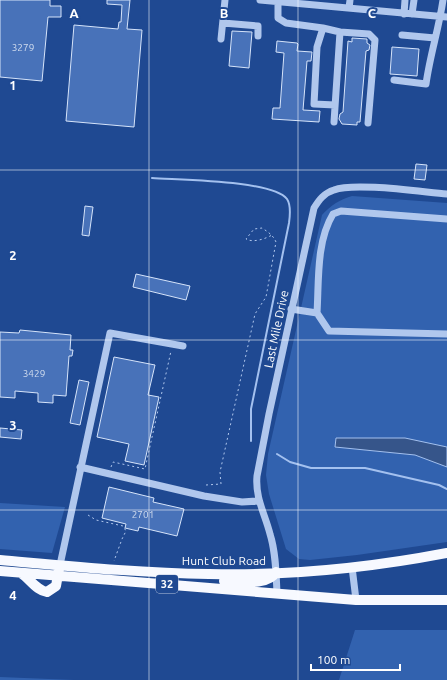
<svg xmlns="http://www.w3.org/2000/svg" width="447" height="680" viewBox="0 0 447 680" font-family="Ubuntu,sans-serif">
<rect width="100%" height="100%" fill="#1f4992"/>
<path fill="#3262af" d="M 352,196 L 447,203 L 447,447 L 432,444 L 336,438 L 335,447 L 415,455 L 447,467 L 447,542 L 357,555 L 310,560 L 299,559 L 286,549 L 269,494 L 266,475 L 268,454 L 322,215 C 331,205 339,200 352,196 Z
M 0,503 L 65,507 L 52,553 L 0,549 Z
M 355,630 L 447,630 L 447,680 L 339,680 Z
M 0,677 L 74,680 L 0,680 Z"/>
<path fill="#36558a" stroke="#a4c1ef" d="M 336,438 L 405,438 L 447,447 L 447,467 L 415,455 L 335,447 Z"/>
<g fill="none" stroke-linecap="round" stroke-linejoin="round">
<path stroke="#a4c1ef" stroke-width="2" d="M 152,178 C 178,180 272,180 287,199 C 291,205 290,216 289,223 L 251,409 L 251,441
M 277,454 L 290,462 L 311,468 L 365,468 L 439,485 L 447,489"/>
</g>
<path fill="#4872b9" stroke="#d6e4fa" d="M 0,0 L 50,0 L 50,6 L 61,6 L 61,17 L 48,17 L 42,81 L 0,77 Z
M 107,0 L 130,0 L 127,29 L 142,30 L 134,127 L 66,121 L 74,25 L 118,29 L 119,22 L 121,22 L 122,5 L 107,4 Z
M 232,31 L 252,32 L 249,68 L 229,66 Z
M 352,38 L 367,39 L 367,43 L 370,45 L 369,50 L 366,51 L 360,122 L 357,122 L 357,125 L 342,124 L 339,119 L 340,114 L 343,112 L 348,41 L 352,42 Z
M 277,41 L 297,43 L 298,44 L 297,51 L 312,52 L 311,61 L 307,61 L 303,110 L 320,111 L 319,122 L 272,119 L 273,108 L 280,108 L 284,53 L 276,52 Z
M 392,47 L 419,49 L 417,76 L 390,74 Z
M 416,164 L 427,165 L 425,180 L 414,179 Z
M 85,206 L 93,207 L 89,236 L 82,235 Z
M 136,274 L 190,286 L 186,300 L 133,287 Z
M 20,330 L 71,335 L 70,350 L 73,350 L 72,356 L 69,356 L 66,396 L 53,395 L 53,403 L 38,402 L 38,393 L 15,391 L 15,398 L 0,397 L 0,332 L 19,333 Z
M 114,357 L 155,365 L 148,395 L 159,397 L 144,465 L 125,461 L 129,444 L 97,437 Z
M 79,380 L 89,382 L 80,425 L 70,423 Z
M 0,428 L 22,430 L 21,439 L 0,437 Z
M 109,487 L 154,498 L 153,502 L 184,509 L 177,536 L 139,527 L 138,531 L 125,528 L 126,524 L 102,518 Z"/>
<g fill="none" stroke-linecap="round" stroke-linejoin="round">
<path stroke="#b0c7ed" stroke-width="1" stroke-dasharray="2 3" stroke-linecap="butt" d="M 111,467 L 113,462 L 145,469 L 171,351
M 206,485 L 221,484 L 220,472 L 255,314 L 266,297 L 276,242 C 273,235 268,232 262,228 L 254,229 L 246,239 C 253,243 265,239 272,235
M 88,515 L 96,520 L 123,526 L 126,531 L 122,539 L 114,561"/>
<path stroke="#b0c7ed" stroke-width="7" d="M 260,0 L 447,17
M 278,2 L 278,18 L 286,23 L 323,28 L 317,47 L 314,104 L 335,105
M 349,8 L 350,0
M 404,14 L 405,0
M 412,14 L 414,0
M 223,23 L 258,26 L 258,36
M 323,28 L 340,32 L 334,122
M 340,32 L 369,34 L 375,40 L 368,123
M 402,35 L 435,38
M 221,39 L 225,0
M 394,80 L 426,84 C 430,55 439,28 443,0
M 291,309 L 317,313 C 319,282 316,242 333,214 L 341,211 L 447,219
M 317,313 L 329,331 L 447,334
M 80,467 L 204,496 L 242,502 L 258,501
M 60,565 L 110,333 L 183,346
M 352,567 L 356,600
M 277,593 C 276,574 276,553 270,534 C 265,514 255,498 257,476 L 269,414 L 314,208 C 319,200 324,193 334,190 C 354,182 422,192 447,194"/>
<path stroke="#f7f9ff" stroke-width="10" d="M 0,560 C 69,566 139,573 209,574 C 288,576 369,568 447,553
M 0,571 L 356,600 L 447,600
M 21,573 C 30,579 37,591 47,592 L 56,586 L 59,569
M 224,581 C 238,581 268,587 276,572"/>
</g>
<path fill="none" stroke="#fff" stroke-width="1" stroke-opacity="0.55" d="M 149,0 L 149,680M 298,0 L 298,680M 0,170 L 447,170M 0,340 L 447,340M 0,510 L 447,510"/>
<g text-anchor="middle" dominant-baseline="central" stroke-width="4" stroke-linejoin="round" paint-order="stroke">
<g font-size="10" fill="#d1dcee">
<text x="23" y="47">3279</text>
<text x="34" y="373">3429</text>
<text x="143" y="514">2701</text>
</g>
<rect fill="#1f4992" stroke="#bcc8de" stroke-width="1" x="156" y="575" width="22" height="18" rx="3"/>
<g font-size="11" font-weight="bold" fill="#fff">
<text x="167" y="584">32</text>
</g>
<g font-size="12" fill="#fff" stroke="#1f4992">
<text transform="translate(276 329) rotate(-78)">Last Mile Drive</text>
<text x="224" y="560">Hunt Club Road</text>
</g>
</g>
<g font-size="13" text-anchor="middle" font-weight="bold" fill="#fff" stroke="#1f4992" stroke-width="4" stroke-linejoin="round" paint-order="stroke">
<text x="74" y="18">A</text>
<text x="224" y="18">B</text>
<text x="372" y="18">C</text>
<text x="13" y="90">1</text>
<text x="13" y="260">2</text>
<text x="13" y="430">3</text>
<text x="13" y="600">4</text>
</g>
<path d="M311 664v6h89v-6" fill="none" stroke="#ffffff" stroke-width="2"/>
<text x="317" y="664" font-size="12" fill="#ffffff" stroke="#1f4992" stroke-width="3" paint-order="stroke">100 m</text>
</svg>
